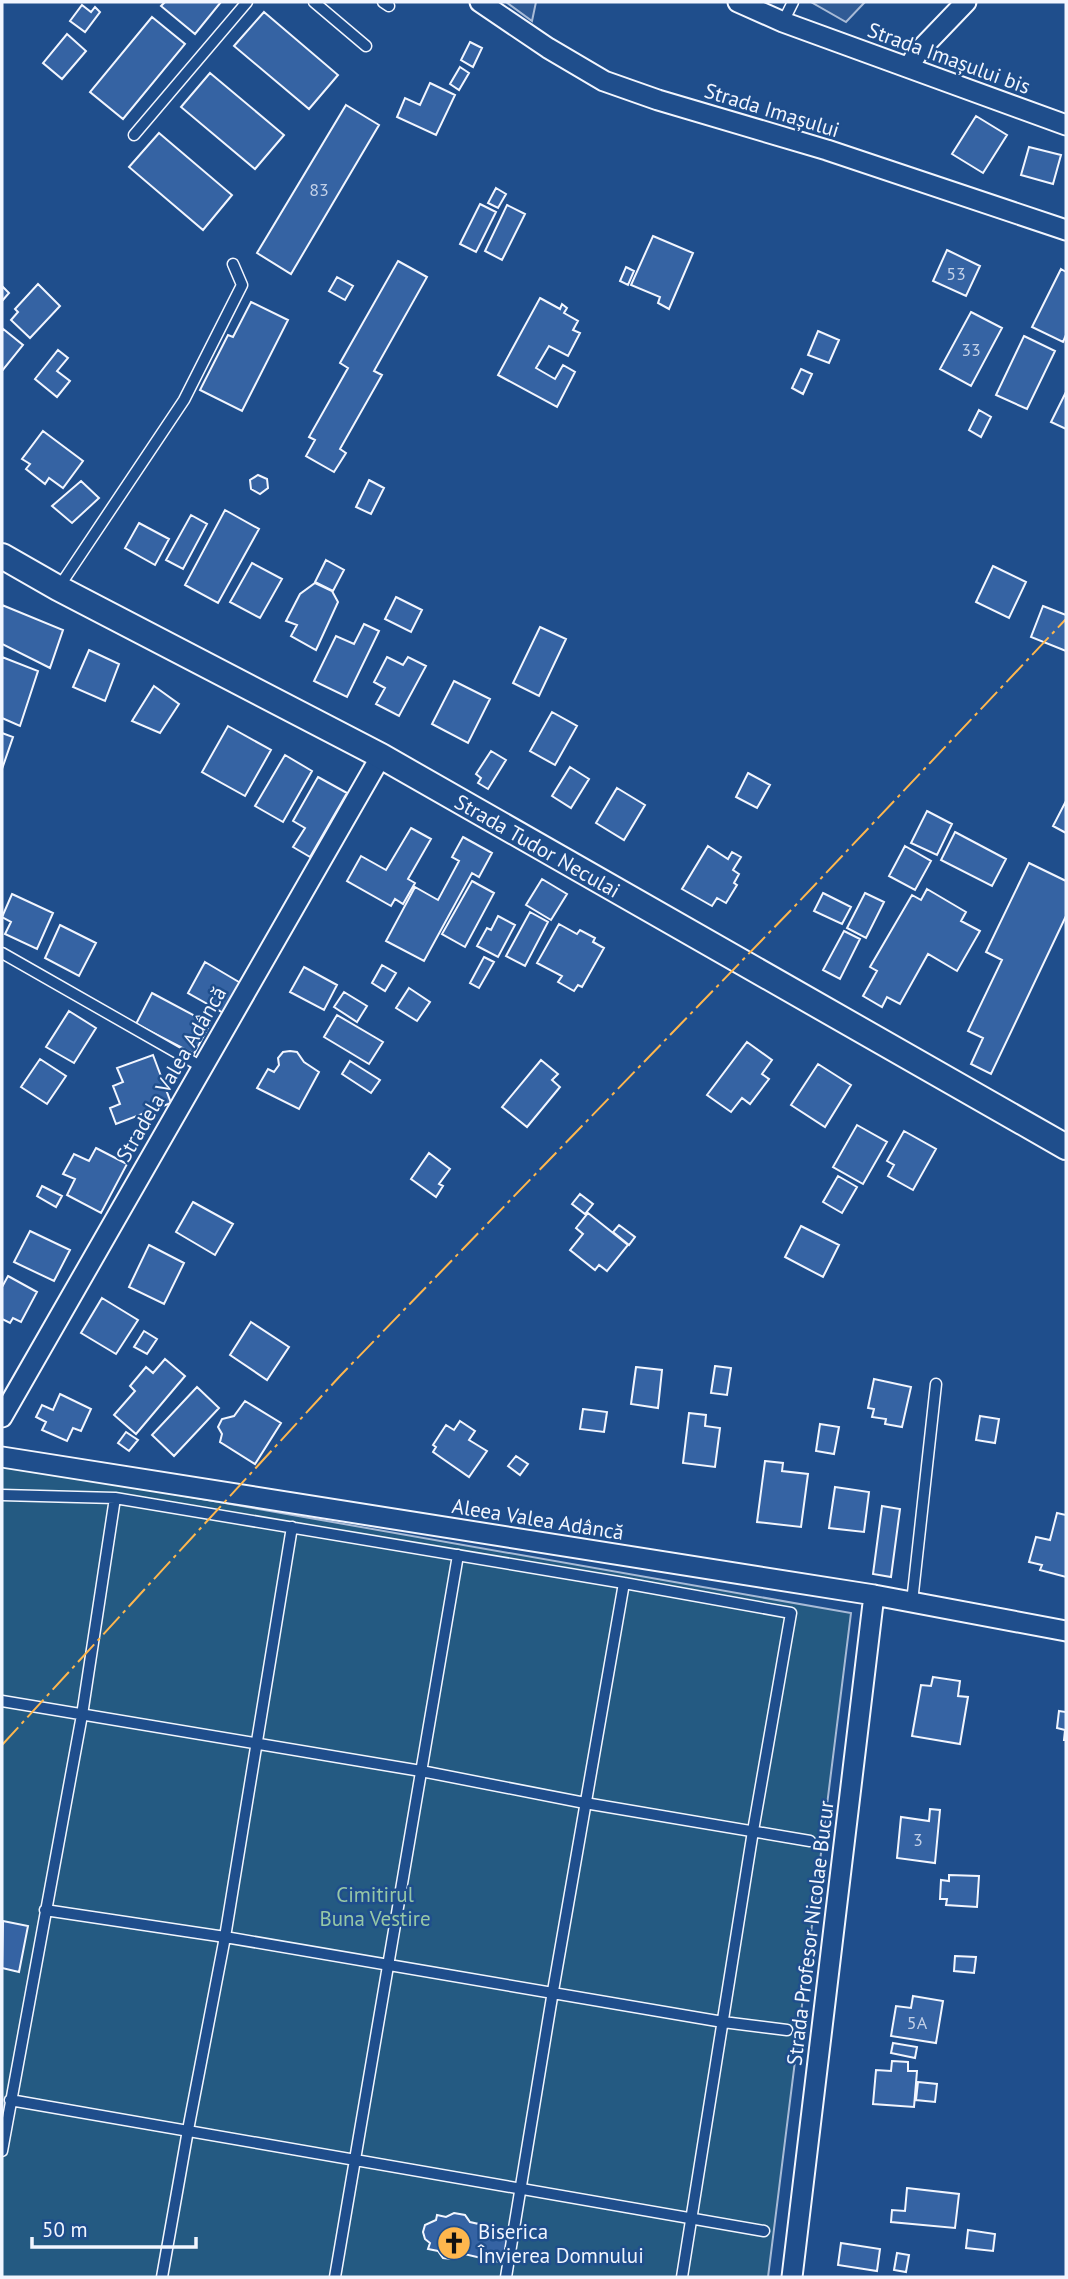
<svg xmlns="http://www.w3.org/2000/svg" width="1068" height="2279" viewBox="0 0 1068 2279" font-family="'PT Sans',sans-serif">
<rect width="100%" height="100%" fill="#1f4e8c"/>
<path fill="#245a82" stroke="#a8bbd7" stroke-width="2" d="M 2,1464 L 851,1613 L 768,2277 L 2,2277 Z"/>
<path fill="#305b95" stroke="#a8bbd7" stroke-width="2" d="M 506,2 L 536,2 L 532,21 Z
M 811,2 L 865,2 L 846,22 Z"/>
<path fill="#3563a3" stroke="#f2f6ff" stroke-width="2" d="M 165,2 L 221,2 L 195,34 L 161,6 Z
M 82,5 L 91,12 L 95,7 L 100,12 L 85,32 L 70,21 Z
M 264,12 L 338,75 L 309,109 L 234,46 Z
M 152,17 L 185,44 L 123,119 L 90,92 Z
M 67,34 L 86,51 L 62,79 L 43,63 Z
M 470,42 L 482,48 L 473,67 L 461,60 Z
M 460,67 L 469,73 L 459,90 L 450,84 Z
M 210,73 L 284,135 L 255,169 L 181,107 Z
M 430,83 L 455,95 L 436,135 L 397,117 L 405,98 L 420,105 Z
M 346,105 L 379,125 L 291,274 L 257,253 Z
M 976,116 L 1007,135 L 983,173 L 952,154 Z
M 159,133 L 232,195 L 203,230 L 129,167 Z
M 1029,147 L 1061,155 L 1053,184 L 1021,175 Z
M 496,188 L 506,194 L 498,208 L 488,203 Z
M 480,204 L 496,212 L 476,252 L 460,244 Z
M 507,205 L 525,214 L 502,260 L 485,251 Z
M 653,236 L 693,253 L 669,309 L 658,303 L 660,297 L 631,285 Z
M 947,250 L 980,266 L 966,296 L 933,281 Z
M 398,261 L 427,277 L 374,371 L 382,375 L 340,449 L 346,453 L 334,472 L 306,456 L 315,440 L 309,437 L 348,368 L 340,363 Z
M 626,267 L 634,271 L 628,285 L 620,281 Z
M 1061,269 L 1066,272 L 1066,335 L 1063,342 L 1032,327 Z
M 337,277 L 353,286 L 345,300 L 329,291 Z
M 38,284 L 60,306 L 30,338 L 11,320 L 18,312 L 15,309 Z
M 2,286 L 9,293 L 2,301 Z
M 540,298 L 560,309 L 562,304 L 567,308 L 564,313 L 578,321 L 573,330 L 580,333 L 568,356 L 549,346 L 536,368 L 555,379 L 563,365 L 575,372 L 557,407 L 498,375 Z
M 251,302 L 288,320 L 242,411 L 200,390 L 228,335 L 233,337 Z
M 971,312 L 1002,328 L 971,386 L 940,369 Z
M 2,328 L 23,345 L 2,371 Z
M 818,331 L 839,340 L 829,363 L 808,355 Z
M 1024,336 L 1055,351 L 1027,409 L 996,395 Z
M 58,350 L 68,358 L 57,371 L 70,381 L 57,397 L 35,379 Z
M 801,369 L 812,374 L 803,394 L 792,388 Z
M 1066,392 L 1066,429 L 1051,422 Z
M 979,410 L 991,417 L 981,437 L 969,430 Z
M 43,431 L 83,461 L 63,488 L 49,478 L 45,484 L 26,469 L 30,464 L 22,459 Z
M 258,475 L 267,479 L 268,488 L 260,494 L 251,489 L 250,480 Z
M 369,480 L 384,488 L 371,514 L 356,507 Z
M 81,481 L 99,498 L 72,523 L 52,506 Z
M 225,510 L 259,529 L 218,603 L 185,585 Z
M 191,515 L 207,524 L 183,569 L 166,560 Z
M 139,523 L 169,539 L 155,565 L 125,548 Z
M 326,560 L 344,570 L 333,591 L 315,582 Z
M 252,563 L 282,579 L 260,618 L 230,602 Z
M 993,566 L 1026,582 L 1009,618 L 976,602 Z
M 315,583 L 332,591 L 338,602 L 316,650 L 291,636 L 297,625 L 286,621 L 300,594 Z
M 396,597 L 422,610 L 411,632 L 385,619 Z
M 2,605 L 63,630 L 50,668 L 2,644 Z
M 1043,606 L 1066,615 L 1066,651 L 1031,637 Z
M 364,624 L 379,631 L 347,697 L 314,681 L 336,636 L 354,644 Z
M 540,627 L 566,639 L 539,696 L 513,683 Z
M 89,650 L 119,664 L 105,701 L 73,687 Z
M 2,657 L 38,671 L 20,726 L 2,718 Z
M 387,657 L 403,665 L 408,657 L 426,666 L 399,716 L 376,704 L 385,688 L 374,682 Z
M 454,681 L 490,699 L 468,743 L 432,724 Z
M 154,686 L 179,704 L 160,733 L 132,721 Z
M 552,712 L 577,726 L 555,765 L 530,751 Z
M 228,726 L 271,750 L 245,796 L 202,772 Z
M 2,733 L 13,737 L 2,769 Z
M 491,751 L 506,760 L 488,789 L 478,783 L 481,778 L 476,774 Z
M 285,755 L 312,771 L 283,822 L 255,806 Z
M 570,767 L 589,779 L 571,808 L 552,796 Z
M 748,773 L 770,785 L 757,808 L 736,797 Z
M 318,777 L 347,793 L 310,857 L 293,847 L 305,828 L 293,821 Z
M 617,788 L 645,805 L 624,840 L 596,823 Z
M 1066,801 L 1066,833 L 1053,826 Z
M 927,811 L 952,824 L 937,855 L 911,843 Z
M 411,828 L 431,839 L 408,879 L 415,883 L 403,904 L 395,899 L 391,906 L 347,881 L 361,856 L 386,870 Z
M 955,832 L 1006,859 L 992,886 L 941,860 Z
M 463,837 L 492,853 L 479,877 L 472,873 L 424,961 L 386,941 L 415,887 L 438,900 L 459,861 L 452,857 Z
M 708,846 L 728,859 L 732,852 L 741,857 L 733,870 L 739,874 L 734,883 L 737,885 L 726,903 L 717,898 L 712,906 L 682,889 Z
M 905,846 L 931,861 L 915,890 L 889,876 Z
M 1029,863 L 1066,881 L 1066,916 L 991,1074 L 971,1064 L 983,1038 L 968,1031 L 1002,960 L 986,952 Z
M 542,879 L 567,894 L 551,920 L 526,905 Z
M 472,881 L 494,893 L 465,947 L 442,934 Z
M 927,889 L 966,912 L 961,921 L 980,931 L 957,971 L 928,954 L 900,1004 L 887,997 L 882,1007 L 863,996 L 877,971 L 870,967 L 912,895 L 921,900 Z
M 823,893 L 851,907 L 842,924 L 814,911 Z
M 865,893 L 884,902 L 866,938 L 847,928 Z
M 12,894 L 53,913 L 37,949 L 5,934 L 11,922 L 2,917 Z
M 530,912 L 548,922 L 525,966 L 506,956 Z
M 498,916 L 515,925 L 498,957 L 477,946 L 487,928 L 491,930 Z
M 559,924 L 577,934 L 580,930 L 595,938 L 593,942 L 604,948 L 582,987 L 578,985 L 574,991 L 558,982 L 562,976 L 537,963 Z
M 60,925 L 96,943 L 79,976 L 45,958 Z
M 844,931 L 860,939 L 840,979 L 823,970 Z
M 484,957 L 494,962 L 479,988 L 470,983 Z
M 205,962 L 244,985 L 227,1015 L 188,993 Z
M 382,965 L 396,973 L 385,991 L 372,983 Z
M 304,967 L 337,985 L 324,1010 L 290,992 Z
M 409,988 L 430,1002 L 417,1021 L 396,1008 Z
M 344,992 L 367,1006 L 357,1022 L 334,1007 Z
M 152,993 L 210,1024 L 194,1054 L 136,1024 Z
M 69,1011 L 96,1028 L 74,1063 L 46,1047 Z
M 337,1015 L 383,1042 L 369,1064 L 324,1037 Z
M 747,1042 L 772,1060 L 762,1074 L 769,1079 L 750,1104 L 742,1098 L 731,1112 L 707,1095 Z
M 290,1051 L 297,1052 L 304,1062 L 319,1072 L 299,1109 L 257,1088 L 268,1069 L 274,1072 L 279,1065 L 278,1058 L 283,1052 Z
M 153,1055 L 171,1103 L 116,1124 L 110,1108 L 120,1104 L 113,1086 L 123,1082 L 117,1068 Z
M 40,1059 L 66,1076 L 47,1104 L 21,1087 Z
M 541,1060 L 558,1074 L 552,1080 L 560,1087 L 527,1127 L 502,1107 Z
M 350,1061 L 380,1080 L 371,1093 L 342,1074 Z
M 818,1064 L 851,1085 L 825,1127 L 791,1105 Z
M 857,1125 L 887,1142 L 863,1184 L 833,1167 Z
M 904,1131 L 936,1149 L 913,1190 L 888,1176 L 894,1165 L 887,1161 Z
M 96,1148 L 127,1164 L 101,1213 L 67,1195 L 75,1179 L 63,1174 L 74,1154 L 89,1161 Z
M 429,1153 L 450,1169 L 439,1184 L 443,1186 L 436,1197 L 411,1179 Z
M 838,1176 L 857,1187 L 842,1213 L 823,1202 Z
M 42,1186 L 62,1196 L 56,1207 L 37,1196 Z
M 580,1194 L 593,1204 L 585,1214 L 572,1204 Z
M 193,1202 L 233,1224 L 215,1255 L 176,1232 Z
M 588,1213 L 628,1245 L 607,1271 L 599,1265 L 595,1270 L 570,1250 L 583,1234 L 576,1228 Z
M 619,1225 L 635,1237 L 629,1245 L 613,1232 Z
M 801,1226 L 839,1245 L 823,1277 L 785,1257 Z
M 30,1231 L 70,1250 L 54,1281 L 14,1262 Z
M 149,1245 L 184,1263 L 164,1304 L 129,1287 Z
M 8,1276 L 37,1292 L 21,1322 L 13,1318 L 10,1323 L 2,1319 L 2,1287 Z
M 102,1298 L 138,1320 L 116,1354 L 81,1333 Z
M 251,1322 L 289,1347 L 267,1380 L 230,1355 Z
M 144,1331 L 157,1339 L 147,1354 L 134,1347 Z
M 165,1359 L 185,1376 L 136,1434 L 114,1415 L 135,1391 L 130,1386 L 146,1367 L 153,1373 Z
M 715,1366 L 731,1368 L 727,1395 L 711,1393 Z
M 636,1367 L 662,1370 L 658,1408 L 631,1404 Z
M 874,1379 L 911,1387 L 902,1427 L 885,1424 L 886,1419 L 872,1417 L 874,1409 L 868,1408 Z
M 197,1387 L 219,1408 L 174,1456 L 152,1435 Z
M 60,1394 L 91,1409 L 81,1431 L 73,1428 L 67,1441 L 42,1430 L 46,1422 L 36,1417 L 42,1405 L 53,1410 Z
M 245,1401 L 281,1423 L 255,1464 L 220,1442 L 222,1434 L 218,1427 L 222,1419 L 234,1416 Z
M 583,1409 L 607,1412 L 604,1432 L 580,1429 Z
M 689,1413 L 706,1415 L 705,1426 L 720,1428 L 715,1467 L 683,1463 Z
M 980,1416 L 999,1419 L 995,1443 L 976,1440 Z
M 460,1421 L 475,1431 L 469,1440 L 487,1451 L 469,1477 L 433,1452 L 436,1447 L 433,1445 L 446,1425 L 454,1430 Z
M 820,1424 L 839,1427 L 834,1454 L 816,1451 Z
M 126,1432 L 138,1440 L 129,1451 L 118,1443 Z
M 516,1456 L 528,1464 L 520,1475 L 508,1466 Z
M 765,1461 L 783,1463 L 782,1471 L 808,1474 L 801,1527 L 757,1522 Z
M 835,1487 L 869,1492 L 864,1532 L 829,1528 Z
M 882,1506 L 900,1509 L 891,1577 L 873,1574 Z
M 1057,1513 L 1066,1515 L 1066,1577 L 1040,1570 L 1042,1565 L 1029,1562 L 1036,1537 L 1050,1540 Z
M 933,1677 L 960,1681 L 958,1696 L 968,1697 L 960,1744 L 912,1736 L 921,1685 L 931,1686 Z
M 1059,1711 L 1066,1712 L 1066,1740 L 1064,1740 L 1065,1730 L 1057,1728 Z
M 930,1809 L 940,1810 L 935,1863 L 897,1858 L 901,1817 L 929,1821 Z
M 949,1875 L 979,1876 L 977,1907 L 946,1905 L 947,1899 L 940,1899 L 941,1880 L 949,1881 Z
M 3,1921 L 28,1926 L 19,1972 L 2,1968 Z
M 955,1956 L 976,1957 L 974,1973 L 954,1971 Z
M 913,1996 L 943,2001 L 936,2043 L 891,2036 L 896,2006 L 911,2008 Z
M 893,2043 L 917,2047 L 915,2058 L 891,2053 Z
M 892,2061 L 908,2062 L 908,2071 L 917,2071 L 914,2107 L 873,2104 L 876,2070 L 891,2071 Z
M 918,2082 L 937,2084 L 935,2102 L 916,2100 Z
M 907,2188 L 959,2194 L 955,2228 L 891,2222 L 892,2210 L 905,2211 Z
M 454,2213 L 465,2215 L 470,2222 L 510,2231 L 503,2263 L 460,2253 L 452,2259 L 443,2258 L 438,2251 L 428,2249 L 430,2243 L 425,2239 L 423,2232 L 425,2225 L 436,2220 L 437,2215 L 446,2217 Z
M 968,2230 L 995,2234 L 993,2251 L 966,2248 Z
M 841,2243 L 880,2249 L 877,2271 L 838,2265 Z
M 897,2253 L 909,2255 L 906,2272 L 894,2270 Z"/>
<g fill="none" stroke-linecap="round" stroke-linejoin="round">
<g stroke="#f2f6ff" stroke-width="13">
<path id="service" d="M 314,2 L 366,46
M 383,2 L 389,6
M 783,22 L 793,2
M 134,135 L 247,2
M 59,587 L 184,400 L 242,285 L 233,264
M 2,953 L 202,1067
M 2,1495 L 115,1498 L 624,1583 L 791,1613 L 753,1831 L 682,2277
M 912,1602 L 936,1384
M 2,1701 L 421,1771 L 585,1803 L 810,1841
M 45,1910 L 225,1937 L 723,2022 L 787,2030
M 10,2100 L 764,2231
M 2,2151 L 82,1715 L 115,1498
M 162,2277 L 188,2130 L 225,1937 L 292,1527
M 335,2277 L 458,1555
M 506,2277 L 553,1991 L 624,1583"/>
</g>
<g stroke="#f2f6ff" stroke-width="23">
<path id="minor" d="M 480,2 L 548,48 L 604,81 L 658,100 L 827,150 L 1066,230
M 738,2 L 783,22 L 1066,125
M 909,67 L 918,52 L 966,2
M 2,1417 L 381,756
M 2,1457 L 874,1595 L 1066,1631
M 792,2277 L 874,1595"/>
</g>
<g stroke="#f2f6ff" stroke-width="28">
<g id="tertiary">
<path id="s1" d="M 2,556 L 58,588 L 381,756 L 1066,1147"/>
</g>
</g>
<use href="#service" stroke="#1f4e8c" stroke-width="10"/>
<use href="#minor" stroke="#1f4e8c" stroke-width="19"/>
<use href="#tertiary" stroke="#1f4e8c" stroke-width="24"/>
<path stroke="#ffb74d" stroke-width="2" stroke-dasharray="24 5 3.5 5" stroke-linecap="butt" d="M 2,1745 L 340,1376 L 793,908 L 1066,619"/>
</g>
<defs>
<g id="church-disc" transform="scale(1.75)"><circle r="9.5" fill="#ffb74d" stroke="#1f4e8c"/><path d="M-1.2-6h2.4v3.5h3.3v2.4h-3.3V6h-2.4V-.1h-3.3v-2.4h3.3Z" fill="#111"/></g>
</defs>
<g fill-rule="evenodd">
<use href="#church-disc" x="454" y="2243"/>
</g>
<g text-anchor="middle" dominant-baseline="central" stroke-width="5" stroke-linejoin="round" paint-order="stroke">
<g font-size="18" fill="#c3d1e8">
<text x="319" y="189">83</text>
<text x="956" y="273">53</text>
<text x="971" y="349">33</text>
<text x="918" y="1839">3</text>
<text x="917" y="2022">5A</text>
</g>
<g font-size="21" fill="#f2f6ff" stroke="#1f4e8c">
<text transform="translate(949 58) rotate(20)">Strada Imașului bis</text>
<text transform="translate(772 110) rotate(17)">Strada Imașului</text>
<text stroke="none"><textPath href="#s1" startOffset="609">Strada Tudor Neculai</textPath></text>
<text transform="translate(171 1074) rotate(-60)">Stradela Valea Adâncă</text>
<text transform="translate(538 1519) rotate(9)">Aleea Valea Adâncă</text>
<text transform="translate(810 1933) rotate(-83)">Strada Profesor Nicolae Bucur</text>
</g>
<g font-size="21" fill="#97c8a6" stroke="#1f4e8c">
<text x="375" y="1894">Cimitirul<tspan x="375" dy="24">Buna Vestire</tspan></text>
</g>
<g font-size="21" fill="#f2f6ff" stroke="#1f4e8c" text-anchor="start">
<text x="478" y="2231">Biserica<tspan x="478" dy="24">Învierea Domnului</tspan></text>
</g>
</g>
<rect width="1068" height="2279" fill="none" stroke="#f2f6ff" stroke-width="7"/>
<path d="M32 2237v10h164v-10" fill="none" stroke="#f2f6ff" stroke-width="3.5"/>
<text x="42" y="2237" font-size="21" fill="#f2f6ff" stroke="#1f4e8c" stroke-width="5" paint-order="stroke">50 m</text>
</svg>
